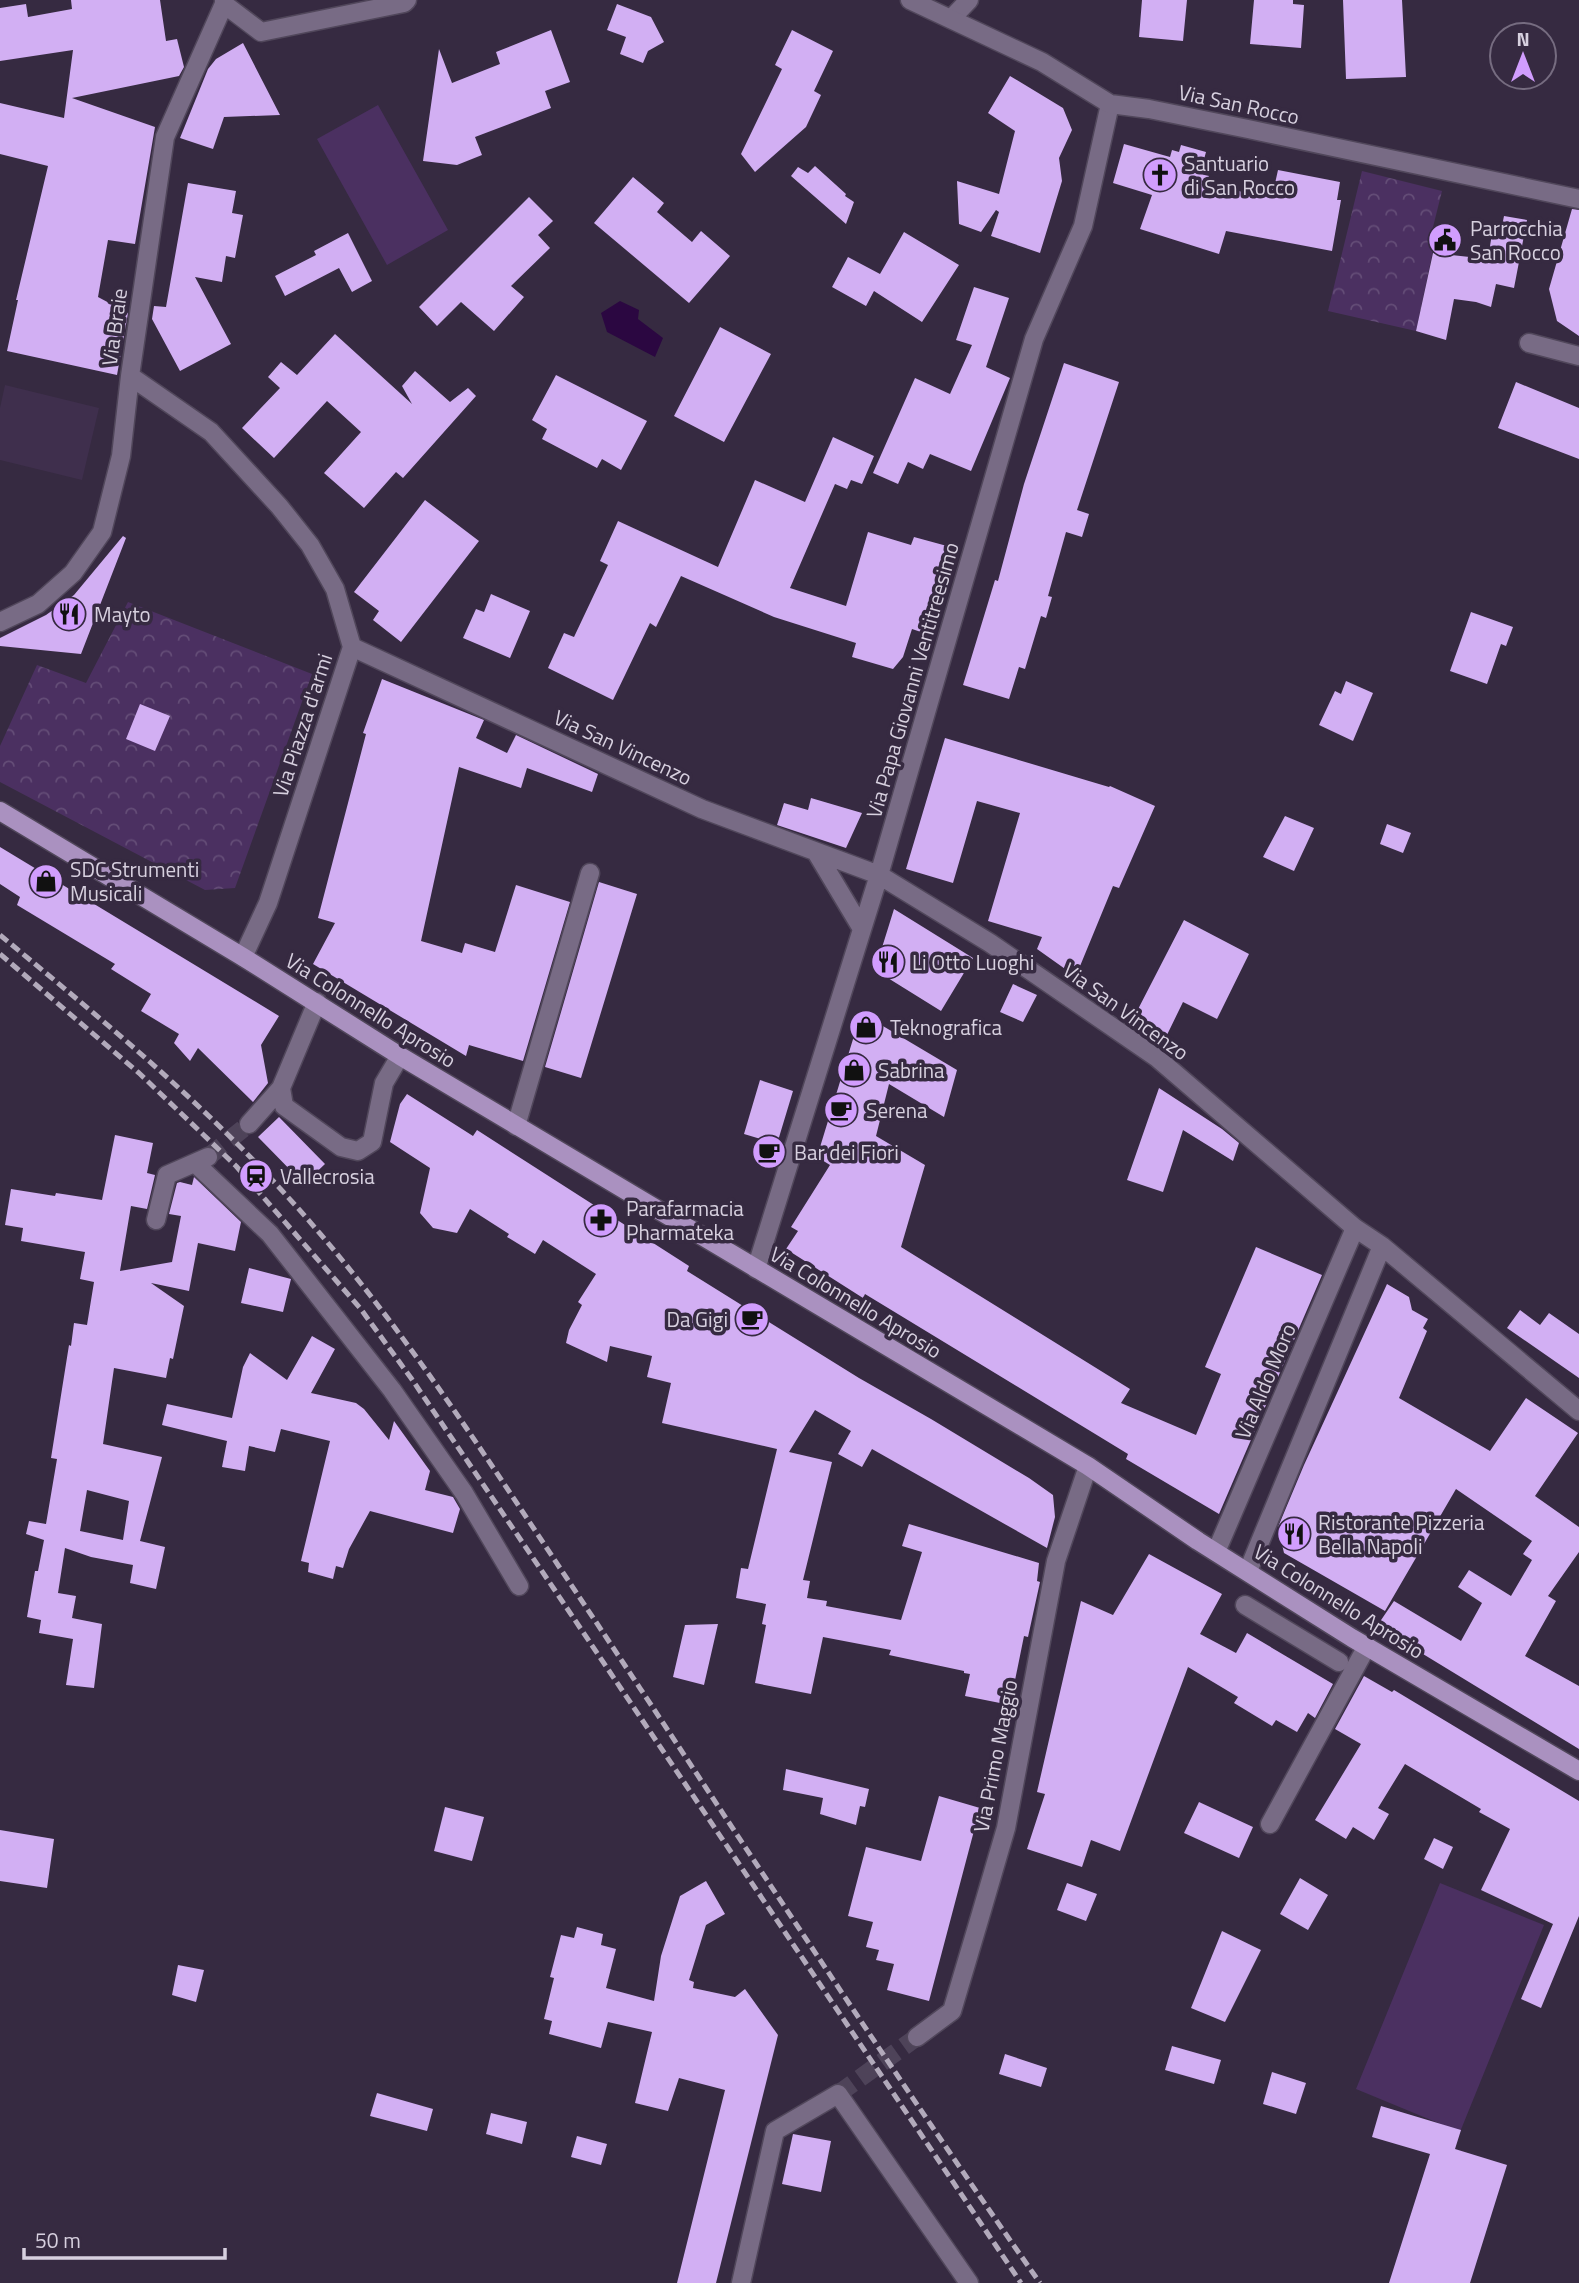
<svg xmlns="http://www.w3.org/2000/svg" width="1579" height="2283" viewBox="0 0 1579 2283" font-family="'Titillium Web',sans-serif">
<defs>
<pattern id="park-crowns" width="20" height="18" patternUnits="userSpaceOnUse" patternTransform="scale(1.75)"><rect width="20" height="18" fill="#4b3061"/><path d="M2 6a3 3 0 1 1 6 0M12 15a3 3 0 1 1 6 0" fill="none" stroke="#644d77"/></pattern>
</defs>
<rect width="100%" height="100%" fill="#362a41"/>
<path fill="#3f2f4d" d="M 5,385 L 99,408 L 82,480 L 0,460 L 0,408 Z"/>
<path fill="#4b3061" d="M 378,105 L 448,230 L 387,265 L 317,139 Z
M 1440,1883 L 1544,1925 L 1460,2132 L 1356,2089 Z"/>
<path fill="url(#park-crowns)" d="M 1362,171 L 1442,191 L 1430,239 L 1435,241 L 1416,331 L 1328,311 Z
M 128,602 L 312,674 L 235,888 L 205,890 L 0,782 L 0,746 L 37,665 L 86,683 Z"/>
<path fill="#2b0741" d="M 620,301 L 639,310 L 638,319 L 663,338 L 655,357 L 607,332 L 601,313 Z"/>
<path fill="#d2aff3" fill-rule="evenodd" d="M 71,0 L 160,0 L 166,41 L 177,39 L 184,67 L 179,76 L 72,98 L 155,127 L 135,244 L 108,240 L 98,297 L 128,313 L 117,375 L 7,351 L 18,300 L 16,300 L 48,166 L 0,154 L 0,103 L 64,118 L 73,50 L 0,61 L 0,8 L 26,4 L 28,17 L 72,9 Z
M 1142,0 L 1187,0 L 1183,41 L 1139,37 Z
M 1254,0 L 1293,0 L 1293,4 L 1304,5 L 1301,48 L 1250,44 Z
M 1343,0 L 1402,0 L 1406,77 L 1346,79 Z
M 617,4 L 651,17 L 664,42 L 648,51 L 643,63 L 620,54 L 626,37 L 607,30 Z
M 551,30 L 570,82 L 545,91 L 551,108 L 475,137 L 482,155 L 457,165 L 423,161 L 439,49 L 452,83 L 500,64 L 496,52 Z
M 792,30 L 833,51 L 814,91 L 821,95 L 806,127 L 755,172 L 741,154 L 782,69 L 775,65 Z
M 243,43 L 280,115 L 224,117 L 213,149 L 180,138 L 208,69 L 216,59 Z
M 1010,76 L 1063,108 L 1072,130 L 1059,158 L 1062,181 L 1040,253 L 991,236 L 999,212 L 996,210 L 981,232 L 959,224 L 957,181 L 999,194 L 1015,131 L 988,113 Z
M 1124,144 L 1170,157 L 1172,150 L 1179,152 L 1181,145 L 1206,152 L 1200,174 L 1209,176 L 1207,181 L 1252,195 L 1254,184 L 1274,188 L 1278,170 L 1340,182 L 1337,200 L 1341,200 L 1332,251 L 1226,231 L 1219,254 L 1140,229 L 1152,195 L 1113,183 Z
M 815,166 L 846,194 L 845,196 L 854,202 L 846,224 L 791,176 L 798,167 L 808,173 Z
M 633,177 L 664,203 L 657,212 L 692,242 L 701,231 L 730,256 L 689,303 L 594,223 Z
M 188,183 L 236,191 L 232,213 L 243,215 L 235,258 L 226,256 L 222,282 L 195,277 L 231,344 L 180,371 L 152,319 L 154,306 L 166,307 Z
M 529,197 L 553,221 L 538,235 L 550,248 L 511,286 L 524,297 L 494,331 L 461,302 L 437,326 L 419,307 Z
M 1572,209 L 1579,210 L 1579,336 L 1557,321 L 1549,289 Z
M 1504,216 L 1527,220 L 1514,288 L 1496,284 L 1491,307 L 1476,302 L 1454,299 L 1446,340 L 1416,331 L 1433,253 L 1488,259 L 1493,227 L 1501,231 Z
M 904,232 L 959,265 L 922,322 L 874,291 L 866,306 L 832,287 L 848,257 L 880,274 Z
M 348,233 L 372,281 L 352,292 L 339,268 L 285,296 L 275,276 L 316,255 L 314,251 Z
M 974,287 L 1009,298 L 986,367 L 1010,378 L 971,471 L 930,454 L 923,469 L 908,462 L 898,484 L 873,473 L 915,378 L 950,394 L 972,345 L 956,340 Z
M 720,327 L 771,354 L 724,442 L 674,416 Z
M 335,334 L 412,404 L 402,386 L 415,371 L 450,402 L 468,388 L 476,396 L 403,478 L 396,472 L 364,508 L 324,473 L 361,432 L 327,401 L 274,458 L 242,428 L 280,388 L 268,377 L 281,362 L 297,375 Z
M 1064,363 L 1119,382 L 1077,510 L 1089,514 L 1082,537 L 1066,532 L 1048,596 L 1052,597 L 1046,618 L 1041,616 L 1025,669 L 1019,667 L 1009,699 L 963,685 L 995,580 L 998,581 L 1024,484 Z
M 556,375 L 647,421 L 621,470 L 602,459 L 597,468 L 542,439 L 547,429 L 532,420 Z
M 1516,382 L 1579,408 L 1579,459 L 1498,428 Z
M 833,437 L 874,456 L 862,484 L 851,480 L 847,489 L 835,484 L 790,588 L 846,606 L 868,532 L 911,545 L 914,537 L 947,546 L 921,632 L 912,629 L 903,657 L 893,669 L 852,657 L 856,643 L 774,617 L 681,576 L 656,627 L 650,623 L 613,700 L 548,668 L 564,633 L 574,637 L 608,565 L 600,561 L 618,521 L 718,567 L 755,480 L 805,502 Z
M 425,500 L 479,541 L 401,642 L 373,620 L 379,611 L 354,592 Z
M 123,536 L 126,538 L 81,654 L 0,646 L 0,638 L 46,615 L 74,595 Z
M 491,594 L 530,611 L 510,658 L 463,638 L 476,609 L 484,612 Z
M 1471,612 L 1513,627 L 1506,646 L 1501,644 L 1487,684 L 1450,671 Z
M 382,679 L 484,720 L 476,738 L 507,753 L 516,735 L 598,774 L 592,792 L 527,768 L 521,788 L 459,767 L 421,941 L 462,953 L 465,943 L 495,952 L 516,885 L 570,902 L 523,1061 L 469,1045 L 466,1056 L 313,964 L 335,923 L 318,918 L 366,734 L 363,733 Z
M 1346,681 L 1373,693 L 1353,741 L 1319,725 L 1335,691 L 1341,694 Z
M 140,704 L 170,716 L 155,751 L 126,739 Z
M 945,738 L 1109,787 L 1110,786 L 1155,806 L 1119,888 L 1113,886 L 1078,971 L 1068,971 L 1037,949 L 1042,937 L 988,921 L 1020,813 L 977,801 L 953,883 L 906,869 Z
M 811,798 L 862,813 L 846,848 L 777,825 L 784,803 L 808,810 Z
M 1285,816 L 1314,828 L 1294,871 L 1263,857 Z
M 1387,824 L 1411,833 L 1403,853 L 1380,844 Z
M 0,847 L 279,1016 L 261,1045 L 268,1083 L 253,1102 L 198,1048 L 190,1061 L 174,1043 L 179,1034 L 141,1011 L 151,994 L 111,969 L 115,964 L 17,905 L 20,897 L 0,884 Z
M 599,882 L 637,894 L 581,1078 L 545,1067 Z
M 894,909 L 973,958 L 941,1011 L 875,970 Z
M 1184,920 L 1249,954 L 1217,1019 L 1183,1002 L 1165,1039 L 1134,1017 Z
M 1013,984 L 1037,995 L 1023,1022 L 1000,1012 Z
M 861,1013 L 957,1070 L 944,1117 L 889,1084 L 876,1136 L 925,1165 L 901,1247 L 1130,1389 L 1121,1403 L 1196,1435 L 1221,1374 L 1205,1367 L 1256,1247 L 1322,1275 L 1219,1514 L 1126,1459 L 1128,1454 L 865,1294 L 863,1298 L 786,1249 L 798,1231 L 791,1227 L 830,1165 L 817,1157 Z
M 760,1080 L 793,1091 L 777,1144 L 744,1134 Z
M 1159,1088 L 1222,1129 L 1239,1143 L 1233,1161 L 1183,1130 L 1163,1192 L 1127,1180 Z
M 407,1094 L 473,1136 L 477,1130 L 689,1266 L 687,1271 L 859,1378 L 931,1419 L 1029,1478 L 1053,1495 L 1055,1517 L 1047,1548 L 872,1449 L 862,1467 L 838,1454 L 851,1431 L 815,1410 L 789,1452 L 832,1462 L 803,1580 L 810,1581 L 807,1598 L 827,1601 L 826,1606 L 901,1620 L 922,1552 L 902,1546 L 909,1524 L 1039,1563 L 1037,1581 L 1040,1582 L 1028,1637 L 1024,1636 L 1010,1705 L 965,1696 L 970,1674 L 964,1673 L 964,1671 L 889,1655 L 891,1650 L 823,1637 L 811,1694 L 755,1683 L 766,1625 L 762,1624 L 766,1604 L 736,1598 L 741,1568 L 748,1569 L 777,1449 L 662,1423 L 671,1383 L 647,1377 L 652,1356 L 610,1346 L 607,1362 L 566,1343 L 569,1330 L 582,1305 L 578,1302 L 596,1274 L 543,1240 L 535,1254 L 507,1237 L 509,1234 L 470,1209 L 457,1233 L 433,1228 L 420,1213 L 430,1168 L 390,1142 L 400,1104 Z
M 279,1117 L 325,1164 L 304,1184 L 258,1137 Z
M 115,1135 L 153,1143 L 147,1173 L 155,1175 L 147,1209 L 131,1206 L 120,1271 L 172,1262 L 181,1216 L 169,1214 L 177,1183 L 180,1182 L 192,1185 L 194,1177 L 241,1222 L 235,1251 L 198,1243 L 189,1291 L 151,1283 L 184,1306 L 173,1359 L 170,1358 L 166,1378 L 114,1368 L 103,1444 L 162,1457 L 140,1541 L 165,1547 L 156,1589 L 130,1583 L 133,1565 L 91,1557 L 65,1548 L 58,1593 L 76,1596 L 72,1618 L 102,1624 L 94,1688 L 66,1685 L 73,1639 L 39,1633 L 41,1620 L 27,1617 L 35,1571 L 38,1571 L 44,1540 L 26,1534 L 29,1521 L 46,1524 L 57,1459 L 51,1458 L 69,1345 L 71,1346 L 74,1323 L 87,1325 L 94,1282 L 80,1279 L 85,1252 L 21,1241 L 23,1228 L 5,1225 L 11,1189 L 55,1196 L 56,1193 L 102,1200 ZM 87,1490 L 129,1501 L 123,1540 L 80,1531 Z
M 249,1268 L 291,1279 L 283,1312 L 241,1303 Z
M 1387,1284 L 1409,1297 L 1412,1310 L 1428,1319 L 1423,1328 L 1427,1331 L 1399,1398 L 1490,1451 L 1526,1398 L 1578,1433 L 1535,1496 L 1579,1527 L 1579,1552 L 1548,1596 L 1556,1601 L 1525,1656 L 1579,1686 L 1579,1749 L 1377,1626 L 1394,1601 L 1461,1641 L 1482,1603 L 1458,1587 L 1469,1570 L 1511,1596 L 1532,1560 L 1523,1554 L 1532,1541 L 1456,1489 L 1385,1611 L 1284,1553 L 1278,1527 L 1304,1465 Z
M 1520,1310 L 1540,1325 L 1549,1313 L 1579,1334 L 1579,1378 L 1507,1328 Z
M 312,1336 L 335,1349 L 311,1393 L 356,1403 L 364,1409 L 389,1440 L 394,1421 L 430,1471 L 425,1490 L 453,1497 L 460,1509 L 453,1533 L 370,1511 L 349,1549 L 343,1568 L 336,1566 L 333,1579 L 308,1572 L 309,1563 L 301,1561 L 330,1441 L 281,1429 L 275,1452 L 249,1446 L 245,1471 L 222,1467 L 227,1441 L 162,1425 L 167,1404 L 232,1418 L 243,1367 L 250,1353 L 287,1380 Z
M 1149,1554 L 1222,1594 L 1200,1634 L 1236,1653 L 1247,1633 L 1333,1684 L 1315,1718 L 1308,1713 L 1297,1732 L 1276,1720 L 1272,1726 L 1234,1703 L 1238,1697 L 1188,1667 L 1120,1851 L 1091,1840 L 1082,1867 L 1027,1849 L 1045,1794 L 1037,1792 L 1081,1601 L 1113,1615 Z
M 718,1624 L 704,1685 L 673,1677 L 685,1625 Z
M 1364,1676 L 1392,1692 L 1394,1690 L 1579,1801 L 1579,1916 L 1541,2008 L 1521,1999 L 1553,1924 L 1481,1890 L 1510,1829 L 1479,1812 L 1481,1809 L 1405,1764 L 1378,1808 L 1389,1814 L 1374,1840 L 1353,1827 L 1346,1839 L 1315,1820 L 1361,1744 L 1335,1729 Z
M 786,1769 L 869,1789 L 865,1807 L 860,1806 L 856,1825 L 820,1814 L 823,1798 L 783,1790 Z
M 939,1796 L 980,1808 L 929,2001 L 887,1990 L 894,1964 L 876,1960 L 879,1950 L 866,1947 L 873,1922 L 848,1916 L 866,1847 L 921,1861 Z
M 1199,1802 L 1253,1827 L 1239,1858 L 1184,1833 Z
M 445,1807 L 484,1817 L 472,1861 L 434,1851 Z
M 0,1830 L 54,1839 L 47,1888 L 0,1881 Z
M 1434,1838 L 1453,1847 L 1443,1869 L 1424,1859 Z
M 1300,1878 L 1328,1895 L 1308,1930 L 1280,1914 Z
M 706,1881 L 725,1914 L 706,1925 L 689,1980 L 694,1982 L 693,1988 L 735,1997 L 745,1989 L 778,2035 L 716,2283 L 677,2283 L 725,2090 L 679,2078 L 668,2111 L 635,2103 L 652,2032 L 608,2022 L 601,2048 L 549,2034 L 552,2021 L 544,2019 L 554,1978 L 550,1977 L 561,1935 L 574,1938 L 577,1927 L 603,1934 L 601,1945 L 616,1949 L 606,1988 L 654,2001 L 661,1956 L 680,1896 Z
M 1067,1883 L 1097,1894 L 1086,1921 L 1057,1910 Z
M 1222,1931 L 1261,1950 L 1225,2022 L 1191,2008 Z
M 178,1965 L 204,1970 L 196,2002 L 172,1995 Z
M 1172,2046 L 1221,2060 L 1214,2084 L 1165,2070 Z
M 1005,2054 L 1047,2068 L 1041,2087 L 999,2074 Z
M 1272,2072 L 1306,2083 L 1296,2114 L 1263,2104 Z
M 377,2093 L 433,2109 L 427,2131 L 370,2116 Z
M 1381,2106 L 1461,2130 L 1455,2149 L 1507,2165 L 1470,2283 L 1389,2283 L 1430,2154 L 1372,2137 Z
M 491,2113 L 527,2122 L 522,2144 L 486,2134 Z
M 793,2134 L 831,2141 L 821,2192 L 782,2184 Z
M 577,2136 L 607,2144 L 601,2165 L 571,2157 Z"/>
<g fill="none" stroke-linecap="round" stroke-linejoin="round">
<path stroke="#4e4359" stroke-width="18" stroke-dasharray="18 9" stroke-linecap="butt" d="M 208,1157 L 249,1124
M 838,2094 L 917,2037"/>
<g stroke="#51475b" stroke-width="21">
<path id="pedestrian" d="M 1245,1605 L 1339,1662"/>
</g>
<g stroke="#51475b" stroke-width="21">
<path id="minor" d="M 224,4 L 261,32 L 404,3 L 407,0
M 951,19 L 969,0
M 1529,343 L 1579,356
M 130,376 L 211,432 L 279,506 L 310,545 L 335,589 L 352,647 L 268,903 L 243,957
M 0,622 L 38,604 L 73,573 L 102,532 L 121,456 L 130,376 L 165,137 L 224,4 L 224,0
M 352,647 L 702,809 L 879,875 L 990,943 L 1156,1057 L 1355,1228 L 1382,1246 L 1579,1411
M 816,852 L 862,929
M 317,1002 L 281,1088 L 284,1106 L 341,1147 L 358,1151 L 372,1142 L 384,1083 L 400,1056
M 249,1124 L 281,1088
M 516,1126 L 590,873
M 195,1163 L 270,1234 L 392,1390 L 464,1493 L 519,1586
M 156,1220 L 167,1175 L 208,1157
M 756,1269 L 879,875 L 1034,339 L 1083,226 L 1110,104
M 1216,1552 L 1355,1228
M 1248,1571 L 1382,1246
M 1270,1824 L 1367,1646
M 917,2037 L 952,2011 L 980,1917 L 1006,1828 L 1056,1561 L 1088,1466
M 741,2283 L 775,2131 L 838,2094 L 969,2283"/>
</g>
<g stroke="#51475b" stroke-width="21">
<path id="tertiary" d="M 910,0 L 1042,62 L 1110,104 L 1149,109 L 1248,129 L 1579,199"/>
</g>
<g stroke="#51475b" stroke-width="21">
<path id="primary" d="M 0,811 L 243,957 L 400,1056 L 1088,1466 L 1198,1541 L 1352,1638 L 1579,1771"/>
</g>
<use href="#pedestrian" stroke="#786b85" stroke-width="18"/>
<use href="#minor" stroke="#786b85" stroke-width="18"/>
<use href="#tertiary" stroke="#786b85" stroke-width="18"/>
<use href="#primary" stroke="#aa91c0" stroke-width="18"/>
<path stroke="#b2aabb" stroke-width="5" stroke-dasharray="10 5" stroke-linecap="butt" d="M 0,935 C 99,1017 200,1100 286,1195 C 404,1324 497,1475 594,1619 C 742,1841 887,2065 1040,2283
M 0,954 L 139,1073 L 236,1166 L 360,1308 L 411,1378 L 554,1589 L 1021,2283"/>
</g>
<defs>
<g id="church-disc" transform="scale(1.75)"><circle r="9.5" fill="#d19dfe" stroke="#362a41"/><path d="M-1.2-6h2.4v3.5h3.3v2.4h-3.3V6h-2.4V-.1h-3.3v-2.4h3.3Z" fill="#111"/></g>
<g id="civic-disc" transform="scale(1.75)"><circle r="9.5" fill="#d19dfe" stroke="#362a41"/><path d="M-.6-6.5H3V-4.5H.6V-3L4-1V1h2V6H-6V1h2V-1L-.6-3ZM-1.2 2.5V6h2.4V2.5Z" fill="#111"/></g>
<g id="restaurant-disc" transform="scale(1.75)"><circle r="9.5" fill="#d19dfe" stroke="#362a41"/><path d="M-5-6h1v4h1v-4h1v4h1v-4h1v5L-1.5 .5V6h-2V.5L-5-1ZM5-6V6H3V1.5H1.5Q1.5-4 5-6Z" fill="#111"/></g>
<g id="shop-disc" transform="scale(1.75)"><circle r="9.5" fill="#d19dfe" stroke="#362a41"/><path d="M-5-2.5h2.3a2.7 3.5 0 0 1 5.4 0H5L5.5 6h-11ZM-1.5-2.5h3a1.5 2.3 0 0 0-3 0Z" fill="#111"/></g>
<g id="cafe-disc" transform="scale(1.75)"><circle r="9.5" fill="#d19dfe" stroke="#362a41"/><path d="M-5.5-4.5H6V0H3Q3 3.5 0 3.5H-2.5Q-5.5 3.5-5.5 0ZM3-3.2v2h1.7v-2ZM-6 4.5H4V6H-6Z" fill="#111"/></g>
<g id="station-disc" transform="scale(1.75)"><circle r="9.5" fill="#d19dfe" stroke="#362a41"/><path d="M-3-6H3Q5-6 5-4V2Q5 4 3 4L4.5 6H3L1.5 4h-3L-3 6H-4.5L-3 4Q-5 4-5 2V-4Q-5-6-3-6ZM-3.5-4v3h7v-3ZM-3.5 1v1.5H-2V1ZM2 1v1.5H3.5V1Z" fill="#111"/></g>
<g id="pharmacy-disc" transform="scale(1.75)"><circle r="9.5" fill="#d19dfe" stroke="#362a41"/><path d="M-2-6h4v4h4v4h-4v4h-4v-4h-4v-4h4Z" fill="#111"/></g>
</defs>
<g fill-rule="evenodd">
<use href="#church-disc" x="1160" y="175"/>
<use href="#civic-disc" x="1445" y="240"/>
<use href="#restaurant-disc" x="69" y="614"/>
<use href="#shop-disc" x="46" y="881"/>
<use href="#restaurant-disc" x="888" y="962"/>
<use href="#shop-disc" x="866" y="1027"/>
<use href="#shop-disc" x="854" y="1070"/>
<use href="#cafe-disc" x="841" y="1110"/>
<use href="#cafe-disc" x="769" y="1152"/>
<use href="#station-disc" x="256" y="1176"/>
<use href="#pharmacy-disc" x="601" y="1220"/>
<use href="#cafe-disc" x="752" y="1319"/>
<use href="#restaurant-disc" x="1294" y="1534"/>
</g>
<g text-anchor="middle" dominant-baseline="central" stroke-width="7" stroke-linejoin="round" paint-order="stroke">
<g font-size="21" fill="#d7d0df" stroke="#362a41">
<text transform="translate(1239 104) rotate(12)">Via San Rocco</text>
<text transform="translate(114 327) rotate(-82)">Via Braie</text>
<text transform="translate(912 680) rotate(-74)">Via Papa Giovanni Ventitreesimo</text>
<text transform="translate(302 725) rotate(-72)">Via Piazza d'armi</text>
<text transform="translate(623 747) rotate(25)">Via San Vincenzo</text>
<text transform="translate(371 1010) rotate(32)">Via Colonnello Aprosio</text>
<text transform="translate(1126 1011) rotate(36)">Via San Vincenzo</text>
<text transform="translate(856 1302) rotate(31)">Via Colonnello Aprosio</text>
<text transform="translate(1265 1381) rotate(-67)">Via Aldo Moro</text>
<text transform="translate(1339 1601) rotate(32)">Via Colonnello Aprosio</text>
<text transform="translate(995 1756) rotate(-79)">Via Primo Maggio</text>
</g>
<g font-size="21" fill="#d7d0df" stroke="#362a41" text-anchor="start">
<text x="1184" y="163">Santuario<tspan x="1184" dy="24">di San Rocco</tspan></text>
<text x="1470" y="228">Parrocchia<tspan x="1470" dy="24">San Rocco</tspan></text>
<text x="94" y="614">Mayto</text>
<text x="70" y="869">SDC Strumenti<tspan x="70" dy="24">Musicali</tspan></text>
<text x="912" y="962">Li Otto Luoghi</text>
<text x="890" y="1027">Teknografica</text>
<text x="878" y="1070">Sabrina</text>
<text x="866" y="1110">Serena</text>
<text x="794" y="1152">Bar dei Fiori</text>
<text x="280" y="1176">Vallecrosia</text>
<text x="626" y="1208">Parafarmacia<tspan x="626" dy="24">Pharmateka</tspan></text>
<text x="728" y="1319" text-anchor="end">Da Gigi</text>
<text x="1318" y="1522">Ristorante Pizzeria<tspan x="1318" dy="24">Bella Napoli</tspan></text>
</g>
</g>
<g transform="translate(1523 56)"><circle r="33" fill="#362a41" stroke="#766c80" stroke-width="2"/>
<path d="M0-5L12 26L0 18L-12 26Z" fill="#d19dfe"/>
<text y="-10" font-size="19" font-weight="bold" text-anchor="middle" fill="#d7d0df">N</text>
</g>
<path d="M24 2248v10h201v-10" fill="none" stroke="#d7d0df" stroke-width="3.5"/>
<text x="35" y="2248" font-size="21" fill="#d7d0df" stroke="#362a41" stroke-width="5" paint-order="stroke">50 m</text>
</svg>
